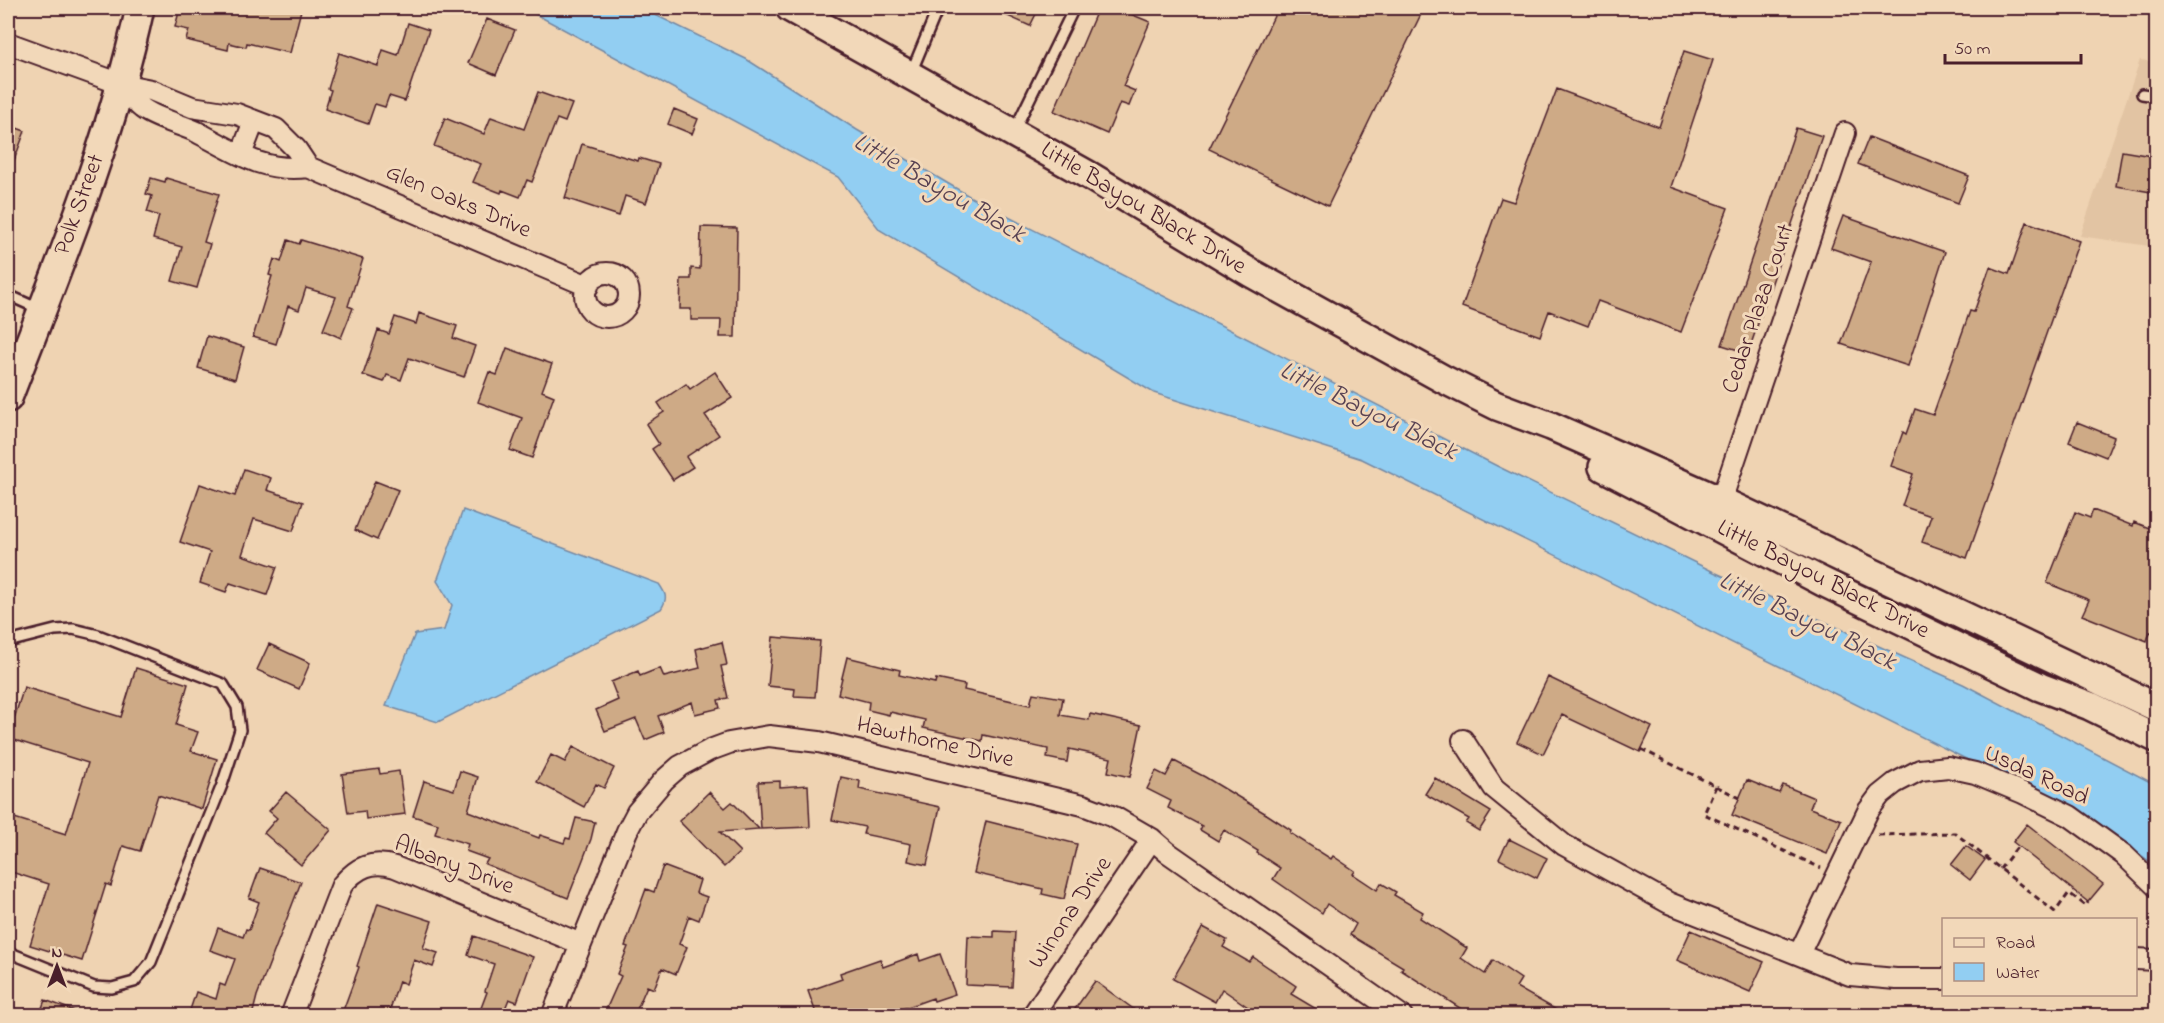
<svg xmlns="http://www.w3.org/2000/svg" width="2164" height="1023" viewBox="0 0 2164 1023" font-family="'Indie Flower',sans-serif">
<rect width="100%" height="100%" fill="#efd3b2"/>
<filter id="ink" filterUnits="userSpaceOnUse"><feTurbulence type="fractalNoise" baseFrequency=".0167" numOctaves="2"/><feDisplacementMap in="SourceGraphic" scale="12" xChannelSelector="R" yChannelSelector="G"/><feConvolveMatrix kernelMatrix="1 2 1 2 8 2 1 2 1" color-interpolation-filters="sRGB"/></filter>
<g filter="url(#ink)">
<path fill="#e2c4a3" d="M 2140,60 L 2156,62 L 2156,247 L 2080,236 Z"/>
<path fill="#92cef2" stroke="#7588a2" stroke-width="1.5" d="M 524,8 L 641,8 L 746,59 L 857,130 L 981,203 L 1497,466 L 1714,572 L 1963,684 L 2156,785 L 2156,866 L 2099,825 L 1362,459 L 1154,393 L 880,230 L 838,177 Z
M 463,510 L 659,584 C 666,594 668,598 661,609 L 438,722 L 386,706 L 415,634 L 444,630 L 452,605 L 437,581 Z"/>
<path fill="#ceaa86" stroke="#4a1f2b" stroke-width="1.5" d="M 180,8 L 291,8 L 301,10 L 290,53 L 247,43 L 246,47 L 229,43 L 228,50 L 186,40 L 189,30 L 175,27 Z
M 990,8 L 1039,8 L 1030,26 Z
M 1098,8 L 1116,8 L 1150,22 L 1123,86 L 1135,91 L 1129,106 L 1120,103 L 1107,134 L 1054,111 Z
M 1278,8 L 1424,8 L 1328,206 L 1209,149 Z
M 487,19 L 515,30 L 496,75 L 468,63 Z
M 408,23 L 429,30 L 405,101 L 389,96 L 385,107 L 375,104 L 368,124 L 325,109 L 331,90 L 328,89 L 339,53 L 378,66 L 383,50 L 398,55 Z
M 1684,51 L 1713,60 L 1671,187 L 1728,208 L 1681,332 L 1598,301 L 1588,326 L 1549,311 L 1540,336 L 1462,307 L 1501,198 L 1514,202 L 1557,89 L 1659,127 Z
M 538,92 L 572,104 L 565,122 L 557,119 L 532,182 L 527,180 L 520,197 L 502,190 L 501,193 L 473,182 L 481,164 L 434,146 L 445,118 L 484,134 L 491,117 L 524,129 Z
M 674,109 L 698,119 L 692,134 L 668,124 Z
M 8,125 L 25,131 L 9,174 L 8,174 Z
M 1796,128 L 1822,136 L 1748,353 L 1722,345 Z
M 1869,137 L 1969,176 L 1958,203 L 1858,164 Z
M 582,144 L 638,161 L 639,158 L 659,164 L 646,203 L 625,196 L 619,216 L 565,198 Z
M 2122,151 L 2157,157 L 2157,193 L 2116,186 Z
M 151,178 L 165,182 L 166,178 L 219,194 L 204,242 L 210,244 L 197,288 L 172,281 L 182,247 L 153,239 L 159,216 L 147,212 L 152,196 L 146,194 Z
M 1843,216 L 1945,252 L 1908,366 L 1841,344 L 1871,262 L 1831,248 Z
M 2027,222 L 2079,241 L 1967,558 L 1922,542 L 1931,516 L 1902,506 L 1913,474 L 1891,466 L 1903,432 L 1906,434 L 1915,409 L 1933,415 L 1970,311 L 1974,312 L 1990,267 L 2009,274 Z
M 701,227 L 737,228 L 735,337 L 720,337 L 721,320 L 691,320 L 691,309 L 680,309 L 681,279 L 691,279 L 691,268 L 700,269 Z
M 288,240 L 299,244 L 301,240 L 363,259 L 348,306 L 353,308 L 341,338 L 323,330 L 336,297 L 306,288 L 299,310 L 288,306 L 276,344 L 253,337 L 272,276 L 269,275 L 274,259 L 281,262 Z
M 419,313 L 457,326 L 453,338 L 475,346 L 464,377 L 409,358 L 401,380 L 387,375 L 384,382 L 363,375 L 378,330 L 389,334 L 395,317 L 416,324 Z
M 207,336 L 244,347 L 235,379 L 198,368 Z
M 507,348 L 552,364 L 542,391 L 554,396 L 532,458 L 510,450 L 522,418 L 478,402 L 489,372 L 497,375 Z
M 715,372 L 732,398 L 705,415 L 719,435 L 686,457 L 693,467 L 673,480 L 652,449 L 659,444 L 646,424 L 664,412 L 658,403 L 686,384 L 690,389 Z
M 2077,422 L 2114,437 L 2106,457 L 2069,442 Z
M 244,469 L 271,478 L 267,490 L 303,502 L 293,531 L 254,519 L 242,555 L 277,567 L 267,595 L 230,583 L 226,592 L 200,583 L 210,552 L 180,542 L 200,484 L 235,496 Z
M 375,481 L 398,490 L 377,540 L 355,530 Z
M 2093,510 L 2133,526 L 2134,522 L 2157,531 L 2157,634 L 2150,632 L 2147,641 L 2082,615 L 2089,600 L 2047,583 L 2075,512 L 2090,518 Z
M 773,637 L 820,641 L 815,697 L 794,696 L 795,689 L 768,686 Z
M 722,642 L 727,665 L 721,666 L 728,698 L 718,700 L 720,708 L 695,714 L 692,702 L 658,716 L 664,732 L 645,740 L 636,719 L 605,731 L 596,710 L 618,700 L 611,682 L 638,671 L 640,676 L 660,668 L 664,677 L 700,668 L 696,649 Z
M 269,644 L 310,663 L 299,689 L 257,670 Z
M 847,657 L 900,670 L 899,675 L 935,683 L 936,679 L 965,685 L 964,690 L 1030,705 L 1033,693 L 1063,698 L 1060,715 L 1089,720 L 1090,714 L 1141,725 L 1130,777 L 1108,772 L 1111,758 L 1069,749 L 1067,762 L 1047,758 L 1048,749 L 983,735 L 982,741 L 923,728 L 925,720 L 890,712 L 889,715 L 868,710 L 869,702 L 838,694 Z
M 136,668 L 188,684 L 176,725 L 198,732 L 191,751 L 217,759 L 202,809 L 158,795 L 140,851 L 123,846 L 111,886 L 106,884 L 82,961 L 30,945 L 49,884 L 8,871 L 8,816 L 66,834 L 88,763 L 8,738 L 24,687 L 121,717 Z
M 1548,677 L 1652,727 L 1640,752 L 1562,715 L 1543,754 L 1517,742 Z
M 573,747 L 614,768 L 604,788 L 596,784 L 584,807 L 537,782 L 551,755 L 565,762 Z
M 1174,761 L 1205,777 L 1268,815 L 1291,830 L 1290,833 L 1331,859 L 1333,856 L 1355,871 L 1353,874 L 1377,890 L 1381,883 L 1396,892 L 1394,895 L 1423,912 L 1420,918 L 1467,948 L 1461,958 L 1485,974 L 1493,960 L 1521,979 L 1516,987 L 1567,1016 L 1472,1016 L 1401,970 L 1403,967 L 1350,935 L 1356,924 L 1327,904 L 1322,913 L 1273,879 L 1280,868 L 1257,853 L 1258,851 L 1224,830 L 1218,841 L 1200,830 L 1202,826 L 1168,808 L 1171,801 L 1147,789 L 1156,771 L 1166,776 Z
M 379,769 L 380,774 L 399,771 L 405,814 L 366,819 L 365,811 L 348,813 L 342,774 Z
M 460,771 L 478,777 L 468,811 L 539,838 L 540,835 L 564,843 L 566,838 L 570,839 L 576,818 L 595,822 L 591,839 L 568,898 L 485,864 L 488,859 L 466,851 L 468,844 L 435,834 L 438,824 L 413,816 L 424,781 L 454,790 Z
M 841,777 L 860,781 L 859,789 L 940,807 L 927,865 L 908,861 L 911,844 L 863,834 L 865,827 L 832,820 Z
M 1435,778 L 1491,812 L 1479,831 L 1466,823 L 1469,819 L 1425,794 Z
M 1747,780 L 1779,793 L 1783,785 L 1814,798 L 1810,808 L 1841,820 L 1827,854 L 1732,815 Z
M 780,781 L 780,787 L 808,785 L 810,827 L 761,829 L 758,782 Z
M 286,792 L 331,830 L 301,865 L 264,833 L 277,818 L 269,811 Z
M 709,792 L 725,808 L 732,802 L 759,829 L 720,832 L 740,852 L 724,867 L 679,821 Z
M 986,821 L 1077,844 L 1064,899 L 1042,894 L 1043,889 L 974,873 Z
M 2027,824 L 2103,884 L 2088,902 L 2013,842 Z
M 1509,839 L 1547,858 L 1537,878 L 1499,859 Z
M 1966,846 L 1985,860 L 1970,880 L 1951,865 Z
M 663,866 L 700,880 L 696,893 L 707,897 L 699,920 L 689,916 L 679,944 L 687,947 L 676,974 L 662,968 L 654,989 L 647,986 L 634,1016 L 613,1016 L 605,1012 L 621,976 L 617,974 L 628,947 L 625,946 L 646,889 L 654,892 Z
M 260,868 L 301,882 L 257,996 L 252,1016 L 188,1016 L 196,992 L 216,999 L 220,984 L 225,986 L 235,959 L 210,950 L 218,928 L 243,937 L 246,929 L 249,930 L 259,902 L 249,898 Z
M 378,903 L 432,921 L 423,948 L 438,953 L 433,967 L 414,960 L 406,984 L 399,981 L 388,1016 L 341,1016 L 359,967 L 357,966 Z
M 1203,927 L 1227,940 L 1223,947 L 1249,962 L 1253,957 L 1296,986 L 1291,994 L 1328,1016 L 1261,1016 L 1222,989 L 1215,1002 L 1173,979 Z
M 1691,930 L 1764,962 L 1750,992 L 1677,960 Z
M 994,931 L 1015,932 L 1012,987 L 966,985 L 968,936 L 994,937 Z
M 474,936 L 533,957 L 517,1002 L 509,999 L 502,1016 L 478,1016 L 487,992 L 485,991 L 494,964 L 468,955 Z
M 918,954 L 920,961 L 940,954 L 955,994 L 934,1001 L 933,998 L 899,1010 L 901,1016 L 817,1016 L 808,991 L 842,979 L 840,973 L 880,959 L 883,967 Z
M 1095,981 L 1143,1016 L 1070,1016 Z
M 45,1000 L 83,1014 L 83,1016 L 39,1016 Z"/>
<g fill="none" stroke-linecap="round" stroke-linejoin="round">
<g stroke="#4a1f2b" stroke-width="14">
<path id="lane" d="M 911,73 L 938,8
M 2142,94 L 2156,96
M 1014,131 L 1074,8
M 8,295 L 39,309
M 8,642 L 55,630 L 73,629 L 98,635 L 223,684 L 237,707 L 240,730 L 222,785 L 151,962 L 134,982 L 112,988 L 94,987 L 8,952"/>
</g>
<g stroke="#4a1f2b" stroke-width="24">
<path id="street" d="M 8,43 L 121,84 L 151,90 L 192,107 L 237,114 L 276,129 L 296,149 L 308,167
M 121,84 C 128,92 134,102 142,108 C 156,119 181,124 197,132 C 235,152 263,173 308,167 L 588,286
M 241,155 L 254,121
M585 295a22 22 0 1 1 44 0a22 22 0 1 1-44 0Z
M 1721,501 L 1845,133
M 1463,740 L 1494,788 L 1564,845 L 1669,903 L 1850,975 L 1896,979 L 1944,979
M 1799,954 L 1868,811 L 1880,795 L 1895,783 L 1920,770 L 1948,767 L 1975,773 L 2023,793 L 2070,816 L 2124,855 L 2156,886
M 2136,959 L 2156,960
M 291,1016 L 342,885 C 357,867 372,860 395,867 L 581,944
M 552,1016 L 627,831 L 637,812 L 664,780 L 680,766 L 710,750 L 729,743 L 769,736 L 819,742 L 1083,805 L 1114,817 L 1152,839 L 1167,852 L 1402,1016
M 1032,1016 L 1152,839"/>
</g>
<g stroke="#4a1f2b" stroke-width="32">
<path id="secondary" d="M 790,8 L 1090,176 L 1251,273 L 1443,379 L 1497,406 L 1551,426 L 1721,501 L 2156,707
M 8,398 C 57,270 111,142 140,8
M 1603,467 L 1823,582 L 2040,687 L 2090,706 L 2156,738"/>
</g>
<path stroke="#4a1f2b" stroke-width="3" stroke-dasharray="6 4.5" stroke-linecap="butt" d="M 1641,749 L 1740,798
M 1716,786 L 1704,814 L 1821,868
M 1878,835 L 1955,833 L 2055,912 L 2069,893 L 2086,906 L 2088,902
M 2000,869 L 2018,846"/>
<use href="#lane" stroke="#f2d8b9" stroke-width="9"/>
<use href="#street" stroke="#f2d8b9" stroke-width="20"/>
<use href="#secondary" stroke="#f2d8b9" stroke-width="27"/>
</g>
</g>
<g text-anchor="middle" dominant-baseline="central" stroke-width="6" stroke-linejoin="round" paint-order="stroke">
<g font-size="24" fill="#4a1f2b" stroke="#f2d8b9">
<text transform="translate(458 202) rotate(23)">Glen Oaks Drive</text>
<text transform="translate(80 205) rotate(-70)">Polk Street</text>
<text transform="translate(1143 209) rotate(31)">Little Bayou Black Drive</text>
<text transform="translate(1759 309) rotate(-71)">Cedar Plaza Court</text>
<text transform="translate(1823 580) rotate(27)">Little Bayou Black Drive</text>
<text transform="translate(935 743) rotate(13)">Hawthorne Drive</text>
<text transform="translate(2036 776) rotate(25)">Usda Road</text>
<text transform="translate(454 866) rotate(21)">Albany Drive</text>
<text transform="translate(1071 913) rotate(-56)">Winona Drive</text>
</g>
<g font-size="26" font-style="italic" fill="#584253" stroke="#f2d8b9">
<text transform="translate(939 189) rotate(30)">Little Bayou Black</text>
<text transform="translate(1368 412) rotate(26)">Little Bayou Black</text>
<text transform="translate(1807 622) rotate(26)">Little Bayou Black</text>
</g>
</g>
<rect width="2164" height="1023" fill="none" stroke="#f2d8b9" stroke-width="30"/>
<rect x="15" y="15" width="2134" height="993" fill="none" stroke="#4a1f2b" stroke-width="2" filter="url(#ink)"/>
<rect x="1942" y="918" width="195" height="78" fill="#f2d8b9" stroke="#af8e80" stroke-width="1.5"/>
<rect x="1954" y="938" width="30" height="9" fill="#f2d8b9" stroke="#af8e80" stroke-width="1.5"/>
<text x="1996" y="948" font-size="18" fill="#4a1f2b">Road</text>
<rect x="1954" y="963" width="30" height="18" fill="#92cef2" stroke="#af8e80" stroke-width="1.5"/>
<text x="1996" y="978" font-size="18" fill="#4a1f2b">Water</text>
<g transform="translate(57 966)" stroke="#f2d8b9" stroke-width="4.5" paint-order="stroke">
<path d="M0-4.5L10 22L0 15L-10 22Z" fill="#4a1f2b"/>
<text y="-9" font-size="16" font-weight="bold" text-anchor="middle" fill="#4a1f2b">N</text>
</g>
<path d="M1945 54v9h136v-9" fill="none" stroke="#4a1f2b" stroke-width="3"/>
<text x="1954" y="54" font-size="18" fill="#4a1f2b" stroke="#f2d8b9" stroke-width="4.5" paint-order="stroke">50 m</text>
</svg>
